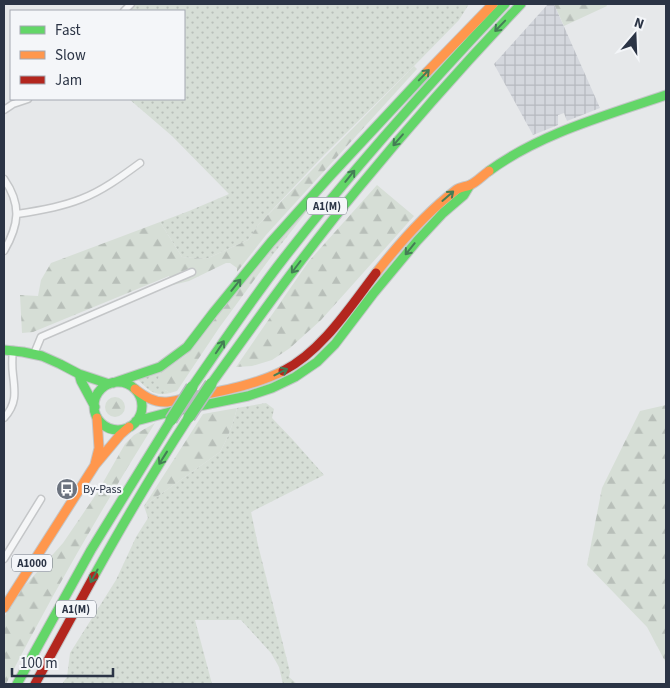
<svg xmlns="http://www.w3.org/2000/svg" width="670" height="688" viewBox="0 0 670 688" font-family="'Source Sans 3',sans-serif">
<defs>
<pattern id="industrial-grid" width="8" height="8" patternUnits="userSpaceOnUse" patternTransform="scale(1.25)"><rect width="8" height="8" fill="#d4d7dd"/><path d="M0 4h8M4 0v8" fill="none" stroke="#b6b9bf"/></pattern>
<pattern id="grass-dots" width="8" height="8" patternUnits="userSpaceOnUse" patternTransform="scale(1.25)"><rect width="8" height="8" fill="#d6ded6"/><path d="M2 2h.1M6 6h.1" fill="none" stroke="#b8bfb9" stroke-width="1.8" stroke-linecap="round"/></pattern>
<pattern id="forest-firs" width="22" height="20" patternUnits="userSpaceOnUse" patternTransform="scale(1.25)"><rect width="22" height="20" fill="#d6ded6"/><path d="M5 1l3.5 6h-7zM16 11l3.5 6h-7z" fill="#b8bfb9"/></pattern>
</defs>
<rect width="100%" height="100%" fill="#e6e8ea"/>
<path fill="url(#industrial-grid)" d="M 548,4 L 554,4 L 600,108 L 567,121 L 564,113 L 558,115 L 558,125 L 533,135 L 494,64 Z"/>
<path fill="url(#grass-dots)" d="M 131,4 L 469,4 L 459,20 L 414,66 L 324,155 L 259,224 L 248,240 L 206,259 L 182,257 L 160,222 L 189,211 L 229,194 L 172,136 L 129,99 L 184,99 L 184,11 L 124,11 Z
M 331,181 L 271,257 L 266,254 Z
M 162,372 L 165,390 L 170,393 C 153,397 148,389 137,379 Z
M 266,403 L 274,409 L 272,418 L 293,440 L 324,475 L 251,512 L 258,545 L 290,672 L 289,677 L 297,684 L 283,684 L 279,667 L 271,653 L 241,620 L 195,620 L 212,684 L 62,684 L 67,677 L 70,653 L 116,580 L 136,537 L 148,518 L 144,506 L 220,452 C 228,438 233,424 237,408 Z"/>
<path fill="url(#forest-firs)" d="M 554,4 L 606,4 L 607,6 L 564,26 Z
M 414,66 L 417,69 L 266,235 L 237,272 L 237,268 L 230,263 L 226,263 L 189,281 L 173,285 L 169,276 L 33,332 L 22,333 L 20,295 L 38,296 L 41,280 L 51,263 L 160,222 L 182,257 L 206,259 L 248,240 L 259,224 Z
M 377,185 L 414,216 L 321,320 L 290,348 L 272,360 L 252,366 L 236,367 L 309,261 Z
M 266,254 L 271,257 L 219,328 L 177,391 L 170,393 C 163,389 159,386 158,378 L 162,372 L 186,355 Z
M105 407a10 10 0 1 1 20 0a10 10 0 1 1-20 0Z
M 666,405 L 666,663 L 647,627 L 587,565 L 602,488 L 640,411 Z
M 237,408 C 233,424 228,438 220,452 L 144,506 L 203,414 Z
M 155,423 C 102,508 52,595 6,684 L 4,684 L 4,617 L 21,590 L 63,543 L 97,493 L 125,444 L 134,435 Z"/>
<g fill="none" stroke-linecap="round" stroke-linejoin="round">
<g stroke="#c4c6c8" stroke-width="9">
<path id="street" d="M 124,11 L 131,4
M 4,110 L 13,104 L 28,99
M 4,179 C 22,205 19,225 4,251
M 17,214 C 38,211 61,207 81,199 C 102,191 121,177 140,163
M 34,354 L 41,337 L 192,272
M 4,418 C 17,404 15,392 13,375 C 12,367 12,359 13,350
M 4,559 L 41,499"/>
</g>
<g stroke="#c4c6c8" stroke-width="11">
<path id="fast" d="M 489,171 C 541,133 605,116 666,95
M 4,350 L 23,352 L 42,356 L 60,364 L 79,374 L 109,384
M 79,374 L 81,381 L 95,407
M94 406a24 24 0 1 1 48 0a24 24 0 1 1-48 0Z
M 113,383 L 160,367 L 187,347 L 213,313 L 271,242 L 331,175 L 427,72
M 211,384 C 259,317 307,250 360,186 C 411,124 465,63 521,4
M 192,387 C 222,344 252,299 284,258 C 353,169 428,85 505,4
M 136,421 L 170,412 L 248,396 L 272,388 L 295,377 L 317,362 L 335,344 L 373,294 L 417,241 L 443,213 L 464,195 L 470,185
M 94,576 C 124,522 155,469 189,417
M 17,684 L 91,550 L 171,420"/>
</g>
<g stroke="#c4c6c8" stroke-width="11">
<path id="slow" d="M 427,72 L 493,4
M 376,273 C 398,245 427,212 456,190 C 460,187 465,187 470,185 C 477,182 483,175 489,171
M 135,389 C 144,396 154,403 167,402 C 177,401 187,398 197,396 C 227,390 257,384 283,371
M 95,464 L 99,448 L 97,418
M 4,608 L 95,465 L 120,435 L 129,427"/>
</g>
<g stroke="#c4c6c8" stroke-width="11">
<path id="jam" d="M 283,371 C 322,351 350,307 376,273
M 35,684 L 94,576"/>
</g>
<use href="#street" stroke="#f5f6f7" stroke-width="6"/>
<use href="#fast" stroke="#63d668" stroke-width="9"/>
<use href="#slow" stroke="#ff974d" stroke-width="9"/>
<use href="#jam" stroke="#b3261e" stroke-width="9"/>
<g stroke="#b8bbbf" stroke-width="14" stroke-linecap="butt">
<path id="fast-bridge" d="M 189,417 L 211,384
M 171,420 L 192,387"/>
</g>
<use href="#fast-bridge" stroke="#63d668" stroke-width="11"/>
</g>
<defs><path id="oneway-shaft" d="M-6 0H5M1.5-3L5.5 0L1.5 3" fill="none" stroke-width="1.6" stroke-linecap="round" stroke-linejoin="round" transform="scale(1.25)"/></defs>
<g stroke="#447d55">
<use href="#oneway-shaft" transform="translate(500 26) rotate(134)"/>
<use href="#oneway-shaft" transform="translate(424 75) rotate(-46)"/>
<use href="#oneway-shaft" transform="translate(398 140) rotate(131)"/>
<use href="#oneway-shaft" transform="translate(350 176) rotate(-51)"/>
<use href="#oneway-shaft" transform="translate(448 196) rotate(-41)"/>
<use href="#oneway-shaft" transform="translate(410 249) rotate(129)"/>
<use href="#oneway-shaft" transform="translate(296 267) rotate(127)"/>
<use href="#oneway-shaft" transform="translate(236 285) rotate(-51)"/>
<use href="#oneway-shaft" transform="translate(220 347) rotate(-56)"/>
<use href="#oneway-shaft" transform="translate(281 372) rotate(-27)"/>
<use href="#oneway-shaft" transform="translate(163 458) rotate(122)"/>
<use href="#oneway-shaft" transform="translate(94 576) rotate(119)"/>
</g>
<defs>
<g id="bus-disc" transform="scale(1.125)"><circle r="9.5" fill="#6c737f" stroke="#f4f6f9"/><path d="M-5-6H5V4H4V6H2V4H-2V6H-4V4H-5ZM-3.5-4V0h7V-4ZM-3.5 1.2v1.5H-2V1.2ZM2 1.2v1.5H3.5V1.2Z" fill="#fff"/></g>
</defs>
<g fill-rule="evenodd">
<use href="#bus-disc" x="67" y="489"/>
</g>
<g text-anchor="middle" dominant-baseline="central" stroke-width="4.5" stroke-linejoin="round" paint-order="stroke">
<g fill="#f4f6f9" stroke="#676e7b" stroke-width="1">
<rect x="307" y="197.5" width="40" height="17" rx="4"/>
<rect x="12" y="554.5" width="40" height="17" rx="4"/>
<rect x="56" y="600.5" width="40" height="17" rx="4"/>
</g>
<g font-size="11" font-weight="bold" fill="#2b3445">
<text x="327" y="206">A1(M)</text>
<text x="32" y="563">A1000</text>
<text x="76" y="609">A1(M)</text>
</g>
<g font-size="12" fill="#2b3445" stroke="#f4f6f9" text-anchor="start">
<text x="83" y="489">By-Pass</text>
</g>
</g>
<rect width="670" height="688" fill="none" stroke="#2b3445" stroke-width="10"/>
<rect x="10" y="10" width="175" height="90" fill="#f4f6f9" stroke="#a4a8b1"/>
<rect x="20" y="26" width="25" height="8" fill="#63d668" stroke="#a4a8b1"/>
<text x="55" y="35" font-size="15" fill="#2b3445">Fast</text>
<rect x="20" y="51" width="25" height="8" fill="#ff974d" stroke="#a4a8b1"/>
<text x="55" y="60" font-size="15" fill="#2b3445">Slow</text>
<rect x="20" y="76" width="25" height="8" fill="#b3261e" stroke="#a4a8b1"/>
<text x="55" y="85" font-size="15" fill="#2b3445">Jam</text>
<g transform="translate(635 35) rotate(19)" stroke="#f4f6f9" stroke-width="4" paint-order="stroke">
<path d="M0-4L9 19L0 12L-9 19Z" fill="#2b3445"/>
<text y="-8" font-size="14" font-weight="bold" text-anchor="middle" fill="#2b3445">N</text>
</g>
<path d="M12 668v8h101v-8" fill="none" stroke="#2b3445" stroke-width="2.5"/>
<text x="20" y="668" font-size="15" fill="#2b3445" stroke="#f4f6f9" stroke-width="4" paint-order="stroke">100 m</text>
</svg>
